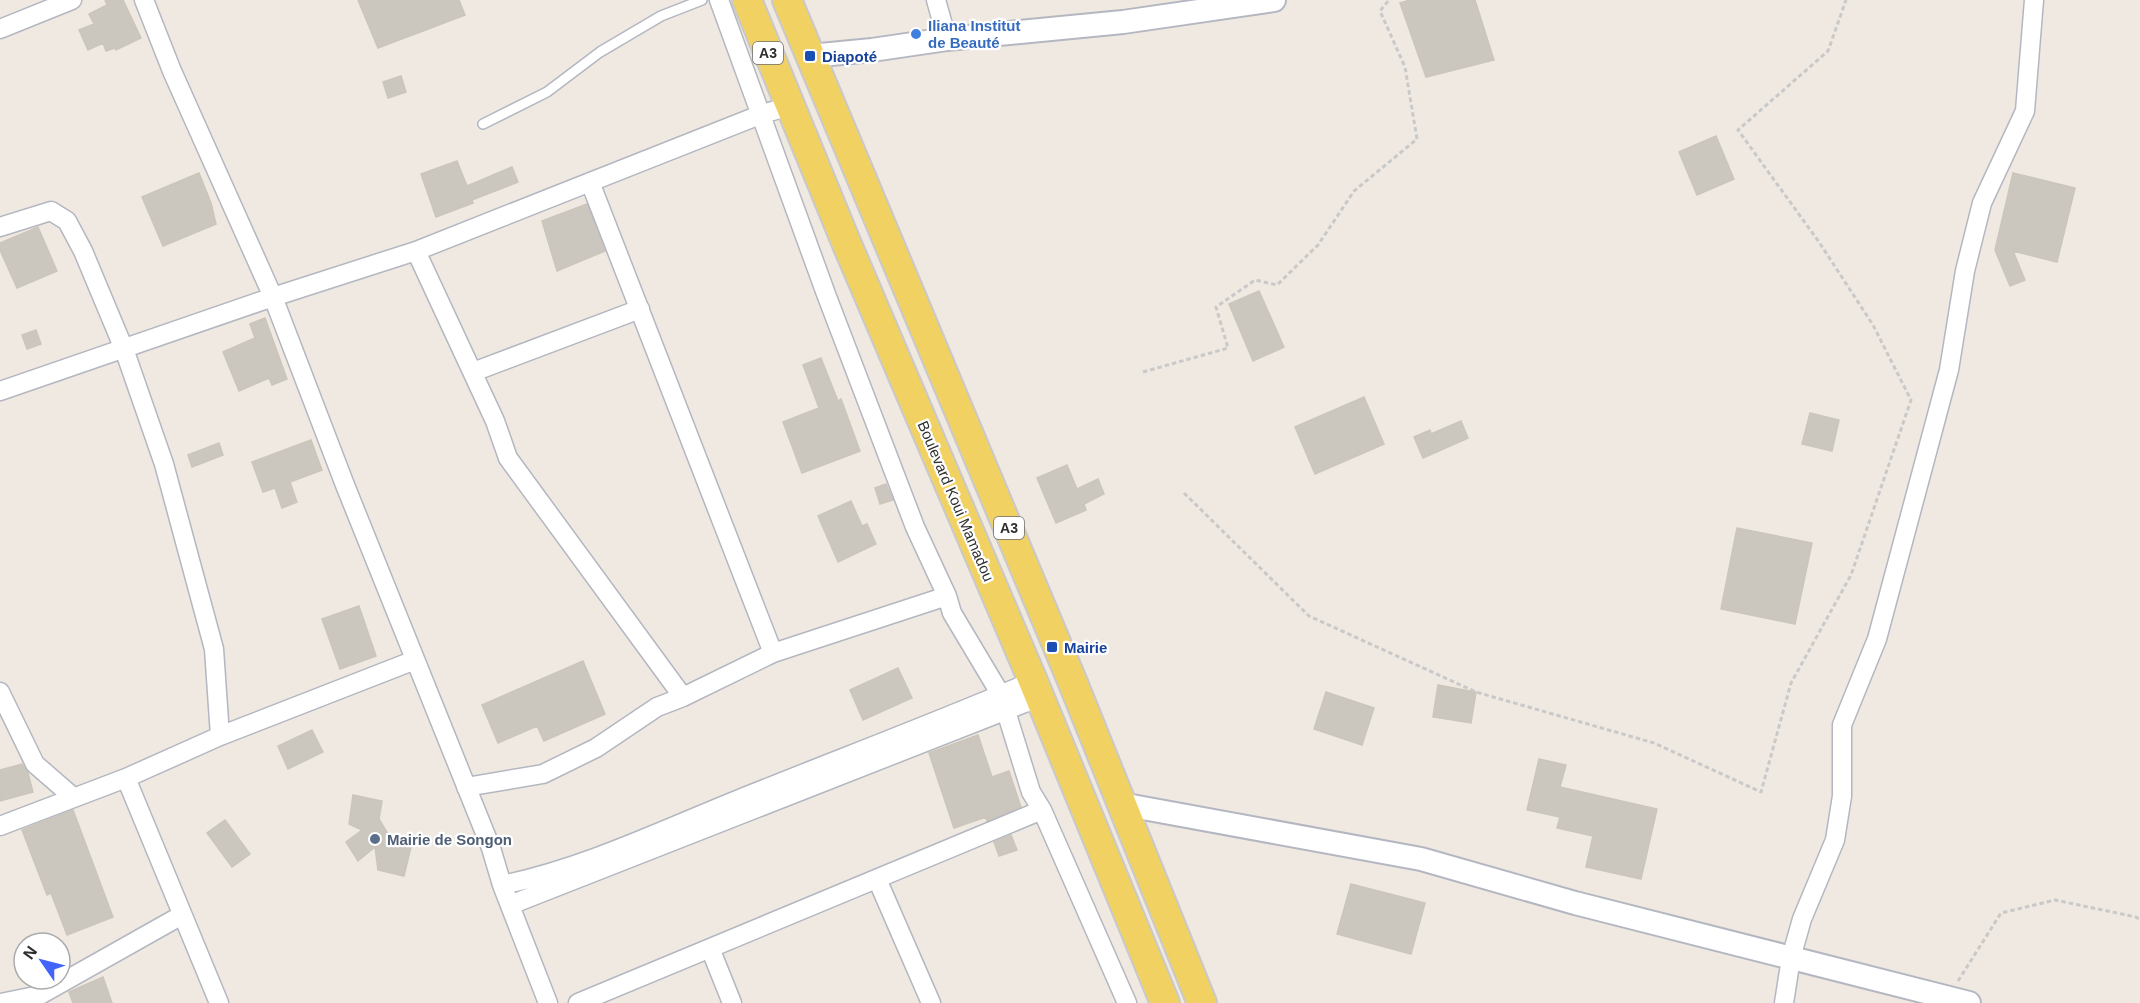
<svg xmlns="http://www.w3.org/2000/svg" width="2140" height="1003" viewBox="0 0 2140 1003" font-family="Helvetica,sans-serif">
<rect width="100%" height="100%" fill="#efe9e1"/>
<path fill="#cbc7bf" stroke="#cbc5ba" stroke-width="1.5" d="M 105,0 L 123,0 L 141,38 L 116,50 L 115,48 L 106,51 L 103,43 L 88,50 L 79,30 L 94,24 L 89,14 L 107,5 Z
M 358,0 L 459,0 L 465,15 L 378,48 Z
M 1410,0 L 1475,0 L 1494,60 L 1426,77 L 1400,3 Z
M 401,76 L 406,92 L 388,98 L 383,82 Z
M 1716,136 L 1734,179 L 1697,195 L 1679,152 Z
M 457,161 L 467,186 L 512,167 L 518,182 L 472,200 L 473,203 L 436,217 L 421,174 Z
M 199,173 L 211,203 L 216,224 L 163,246 L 142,197 Z
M 2013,173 L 2075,188 L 2057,262 L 2013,251 L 2025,280 L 2010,286 L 1995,250 Z
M 587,204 L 605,251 L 557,271 L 542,221 Z
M 38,227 L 57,271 L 17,288 L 0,250 L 0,243 Z
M 1259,291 L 1284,347 L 1253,361 L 1229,304 Z
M 265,318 L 287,379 L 272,385 L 269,378 L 239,391 L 223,352 L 255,338 L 250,324 Z
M 36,330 L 41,344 L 27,349 L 22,335 Z
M 821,358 L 838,401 L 841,399 L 860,451 L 802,473 L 783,422 L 819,408 L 803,365 Z
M 1364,397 L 1384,444 L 1315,474 L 1295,427 Z
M 1810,413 L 1839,420 L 1832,451 L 1802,444 Z
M 1461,421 L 1468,438 L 1423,458 L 1414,437 L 1430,430 L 1431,434 Z
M 311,440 L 322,470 L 290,482 L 297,502 L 282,508 L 275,488 L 263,492 L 252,462 Z
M 219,443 L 223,455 L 192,467 L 188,455 Z
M 1067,465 L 1077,489 L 1098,479 L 1104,494 L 1084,504 L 1086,510 L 1056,523 L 1037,478 Z
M 886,484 L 893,500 L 880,504 L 875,488 Z
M 851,501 L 862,526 L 867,524 L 876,544 L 838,562 L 818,516 Z
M 1737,528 L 1812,543 L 1795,624 L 1721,609 Z
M 359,606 L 376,656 L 340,669 L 322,619 Z
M 583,661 L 605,714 L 544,741 L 537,726 L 498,743 L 482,705 Z
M 898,668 L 912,698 L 863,720 L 850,690 Z
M 1438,685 L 1476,692 L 1471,723 L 1433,717 Z
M 1326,692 L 1374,708 L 1362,745 L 1314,729 Z
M 312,730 L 323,752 L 288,769 L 278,746 Z
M 978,735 L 992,777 L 1009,771 L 1021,807 L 987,821 L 986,817 L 954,828 L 929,753 Z
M 1539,759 L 1566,765 L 1560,787 L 1657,809 L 1641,879 L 1586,867 L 1593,836 L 1557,828 L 1560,817 L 1527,810 Z
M 22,764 L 28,773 L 33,792 L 0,801 L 0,770 Z
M 353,795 L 382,801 L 379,819 L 392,841 L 411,847 L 404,876 L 378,870 L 375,847 L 358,861 L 346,842 L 362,830 L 349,824 Z
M 73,810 L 113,917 L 67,935 L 51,893 L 47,895 L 22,830 Z
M 225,820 L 250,854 L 232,867 L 207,833 Z
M 1011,835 L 1017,850 L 999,856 L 994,842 Z
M 1351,884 L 1425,903 L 1411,954 L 1337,934 Z
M 103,977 L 112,1003 L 73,1003 L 69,992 Z"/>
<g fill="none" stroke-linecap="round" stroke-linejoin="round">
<g stroke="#b4b7c1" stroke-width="12">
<path id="service" d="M 483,124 L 547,92 L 600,52 L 661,16 L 702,0"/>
</g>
<g stroke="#b4b7c1" stroke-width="21">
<path id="minor" d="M 144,0 L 172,71 L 273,297 L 345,485 L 491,848 L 502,885 L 548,1003
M 719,0 L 826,294 L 915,527 L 947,596 L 952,613 L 1001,695 L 1031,792 L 1042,810 L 1127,1003
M 936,0 L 947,39
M 0,29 L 72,0
M 590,182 L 773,653
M 0,227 L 51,211 L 67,221 L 83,251 L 124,349 L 164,464 L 214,649 L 220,736
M 416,251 L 495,421 L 508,458 L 683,697
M 473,372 L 640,309
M 0,391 L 273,297 L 416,251 L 762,114 L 790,106
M 0,692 L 35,764 L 73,797
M 466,787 L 543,774 L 596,748 L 657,707 L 683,697 L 773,653 L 947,596
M 0,826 L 126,778
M 877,879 L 931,1003
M 502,885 C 584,868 660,831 737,800 C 836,760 935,723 1033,681
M 510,905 L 1040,697
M 710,948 L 732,1003
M 1,1003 L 40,995 L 182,915
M 219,1003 L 126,778 L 220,736 L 415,660
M 578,1003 L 1042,810
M 1784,1003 L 1791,958 L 1802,919 L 1835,840 L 1842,796 L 1842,725 L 1877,639 L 1949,370 L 1965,271 L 1982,203 L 2025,111 L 2034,0"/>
</g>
<g stroke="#b4b7c1" stroke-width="26">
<path id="tertiary" d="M 810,56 L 872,50 L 947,39 L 1123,22 L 1274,0
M 1121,804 L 1421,859 L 1575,903 L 1969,1003"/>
</g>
<g stroke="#c9c9c9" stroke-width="32">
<path id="primary" d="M 747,0 L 846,242 L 1033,681 L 1165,1003
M 787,0 L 1073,683 L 1202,1003"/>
</g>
<path stroke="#c9c9c9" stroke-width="3" stroke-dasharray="4.5 3" stroke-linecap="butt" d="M 1143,372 L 1228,348 L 1216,307 L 1255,280 L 1277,285 L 1318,245 L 1354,191 L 1417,139 L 1405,67 L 1380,11 L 1389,0
M 1184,493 L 1309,616 L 1476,692 L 1654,743 L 1761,792 L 1791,683 L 1851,575 L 1911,400 L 1873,325 L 1819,242 L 1738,130 L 1828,51 L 1846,0
M 1958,981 L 2001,913 L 2055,900 L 2136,917 L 2140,920"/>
<use href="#service" stroke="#fff" stroke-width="9"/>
<use href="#minor" stroke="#fff" stroke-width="18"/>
<use href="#tertiary" stroke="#fff" stroke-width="22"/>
<use href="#primary" stroke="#f2d163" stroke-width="28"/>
</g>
<circle fill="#3f7fe0" stroke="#fff" stroke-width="2" cx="916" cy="34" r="6"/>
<g fill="#1a4fb4" stroke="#fff" stroke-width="2">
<rect x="804" y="50" width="12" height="12" rx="3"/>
<rect x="1046" y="641" width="12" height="12" rx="3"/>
</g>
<circle fill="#5c6f8a" stroke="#fff" stroke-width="2" cx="375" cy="839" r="6"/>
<g text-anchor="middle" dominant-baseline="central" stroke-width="4.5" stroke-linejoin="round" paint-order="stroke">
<g fill="#fff" stroke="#6d6d6d" stroke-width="1.5">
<rect x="753" y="42" width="30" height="22" rx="4.5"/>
<rect x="994" y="517" width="30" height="22" rx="4.5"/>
</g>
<g font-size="14" font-weight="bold" fill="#2e2e2e">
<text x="768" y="53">A3</text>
<text x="1009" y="528">A3</text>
</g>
<g font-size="15" font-weight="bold" fill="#366cbe" stroke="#fff" text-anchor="start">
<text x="928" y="25">Iliana Institut<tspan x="928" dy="17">de Beauté</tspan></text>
</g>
<g font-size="15" font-weight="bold" fill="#164399" stroke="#fff" text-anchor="start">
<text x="822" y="56">Diapoté</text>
<text x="1064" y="647">Mairie</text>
</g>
<g font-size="15" fill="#2e2e2e" stroke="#fff">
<text transform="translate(956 501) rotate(67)">Boulevard Koui Mamadou</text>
</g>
<g font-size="15" font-weight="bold" fill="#4e5e75" stroke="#fff" text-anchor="start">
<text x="387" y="839">Mairie de Songon</text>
</g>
</g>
<g transform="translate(42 961) rotate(305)"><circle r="28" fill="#ffffff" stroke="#ababab" stroke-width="1.5"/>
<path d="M0-4.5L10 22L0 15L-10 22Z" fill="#4264fb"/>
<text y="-9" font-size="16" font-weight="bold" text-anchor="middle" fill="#2e2e2e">N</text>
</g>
</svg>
